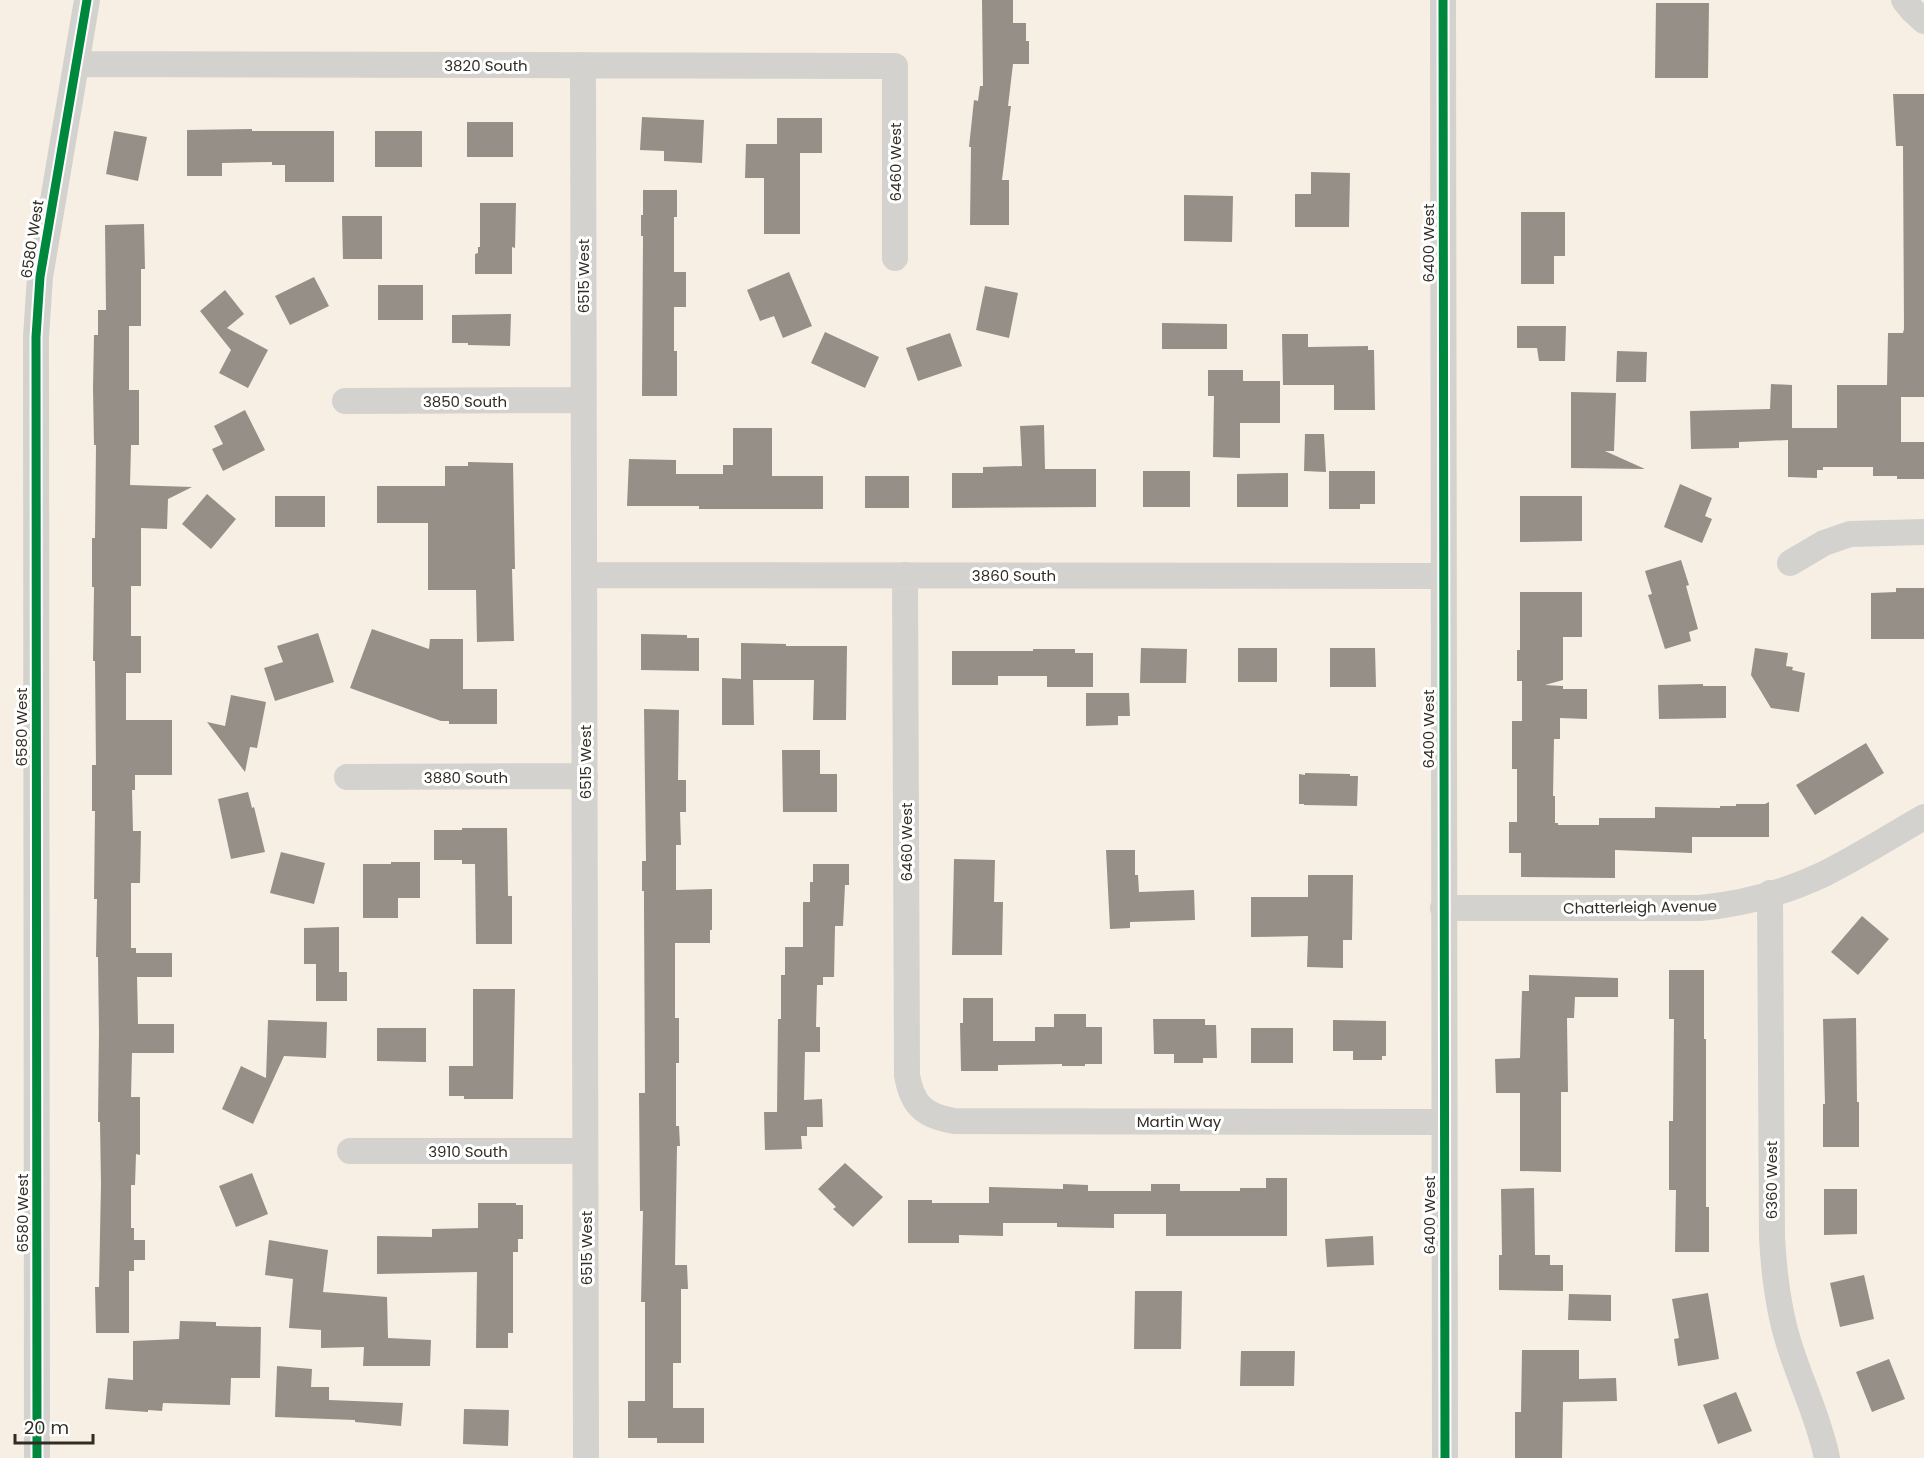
<svg xmlns="http://www.w3.org/2000/svg" width="1924" height="1458" viewBox="0 0 1924 1458" font-family="Poppins,sans-serif">
<rect width="100%" height="100%" fill="#f7efe4"/>
<path fill="#958f87" d="M 982,0 L 1013,0 L 1013,23 L 1026,23 L 1026,41 L 1029,41 L 1029,64 L 1013,64 L 1008,106 L 1011,106 L 1002,180 L 1009,180 L 1009,225 L 970,225 L 971,147 L 969,147 L 974,100 L 978,101 L 980,86 L 983,86 Z
M 1656,3 L 1709,3 L 1708,78 L 1655,78 Z
M 1893,94 L 1924,94 L 1924,397 L 1901,397 L 1901,442 L 1924,442 L 1924,479 L 1897,479 L 1897,476 L 1873,476 L 1873,467 L 1823,467 L 1823,470 L 1817,470 L 1817,478 L 1788,477 L 1788,440 L 1739,442 L 1739,448 L 1691,449 L 1690,411 L 1770,409 L 1771,384 L 1792,385 L 1792,428 L 1837,428 L 1837,385 L 1887,385 L 1888,333 L 1903,333 L 1904,329 L 1903,146 L 1896,146 Z
M 642,117 L 704,120 L 702,163 L 664,161 L 664,151 L 640,150 Z
M 777,118 L 822,118 L 822,153 L 800,153 L 800,234 L 764,234 L 764,178 L 745,178 L 746,144 L 777,144 Z
M 467,122 L 513,122 L 513,157 L 467,157 Z
M 252,129 L 252,131 L 334,131 L 334,182 L 285,182 L 285,165 L 272,165 L 272,162 L 222,163 L 222,176 L 187,176 L 187,130 Z
M 114,131 L 147,137 L 138,181 L 106,174 Z
M 375,131 L 422,131 L 422,167 L 375,167 Z
M 1311,172 L 1350,173 L 1349,227 L 1295,227 L 1295,194 L 1311,194 Z
M 643,190 L 677,190 L 677,217 L 674,217 L 674,272 L 686,272 L 686,307 L 674,307 L 674,351 L 677,351 L 677,396 L 642,396 L 643,236 L 641,236 L 641,215 L 643,215 Z
M 1184,195 L 1233,196 L 1232,242 L 1184,241 Z
M 480,203 L 516,203 L 515,248 L 512,247 L 512,274 L 475,274 L 475,254 L 478,253 L 478,247 L 480,247 Z
M 1521,212 L 1565,212 L 1565,256 L 1554,256 L 1554,284 L 1521,284 Z
M 342,216 L 382,216 L 382,259 L 343,259 Z
M 144,224 L 145,269 L 141,269 L 141,326 L 129,326 L 129,390 L 139,390 L 139,445 L 131,445 L 130,485 L 192,487 L 168,499 L 167,529 L 141,528 L 141,586 L 131,586 L 131,636 L 141,636 L 141,673 L 126,673 L 126,720 L 172,720 L 172,775 L 135,775 L 135,790 L 132,790 L 133,831 L 141,831 L 140,883 L 131,883 L 131,948 L 136,948 L 136,953 L 172,953 L 172,977 L 137,977 L 138,1024 L 174,1024 L 174,1053 L 132,1053 L 131,1097 L 140,1097 L 140,1155 L 136,1154 L 135,1185 L 131,1185 L 131,1228 L 134,1228 L 134,1240 L 145,1240 L 145,1260 L 134,1260 L 134,1271 L 129,1271 L 129,1333 L 96,1333 L 95,1287 L 99,1287 L 101,1184 L 100,1122 L 98,1122 L 99,1032 L 98,957 L 96,957 L 97,899 L 94,899 L 95,811 L 92,811 L 92,765 L 96,765 L 95,661 L 93,661 L 94,587 L 92,587 L 92,538 L 95,538 L 96,445 L 94,445 L 93,389 L 94,335 L 98,335 L 98,310 L 106,310 L 105,225 Z
M 789,272 L 812,326 L 783,338 L 774,316 L 760,321 L 747,290 Z
M 314,277 L 329,306 L 290,325 L 275,296 Z
M 378,285 L 423,285 L 423,320 L 378,320 Z
M 985,286 L 1018,293 L 1009,338 L 976,330 Z
M 225,290 L 244,314 L 227,328 L 268,350 L 248,388 L 219,373 L 231,350 L 200,311 Z
M 511,314 L 510,346 L 468,345 L 468,343 L 452,343 L 452,315 Z
M 1162,323 L 1227,324 L 1227,349 L 1162,349 Z
M 1517,326 L 1566,326 L 1565,361 L 1539,361 L 1537,348 L 1517,348 Z
M 825,332 L 879,357 L 865,388 L 811,363 Z
M 950,333 L 962,366 L 918,381 L 906,348 Z
M 1282,334 L 1308,334 L 1308,347 L 1368,346 L 1368,350 L 1374,350 L 1375,410 L 1334,410 L 1334,385 L 1283,385 Z
M 1617,351 L 1647,352 L 1646,382 L 1616,382 Z
M 1208,370 L 1243,370 L 1243,381 L 1280,381 L 1280,423 L 1240,423 L 1240,458 L 1213,457 L 1214,396 L 1208,396 Z
M 1571,392 L 1616,393 L 1614,451 L 1605,451 L 1645,469 L 1571,468 Z
M 245,410 L 265,450 L 223,471 L 212,449 L 223,444 L 214,426 Z
M 1044,425 L 1045,469 L 1096,469 L 1096,507 L 952,508 L 952,473 L 983,473 L 983,467 L 1022,466 L 1020,426 Z
M 733,428 L 772,428 L 772,476 L 823,476 L 823,509 L 699,509 L 699,506 L 627,506 L 629,459 L 676,460 L 676,474 L 723,474 L 723,465 L 733,465 Z
M 1305,434 L 1324,434 L 1326,472 L 1304,471 Z
M 468,462 L 513,463 L 515,569 L 512,569 L 514,641 L 477,642 L 476,590 L 428,590 L 428,523 L 377,523 L 377,486 L 445,486 L 445,466 L 468,466 Z
M 1143,471 L 1190,471 L 1190,507 L 1143,507 Z
M 1329,471 L 1375,471 L 1375,504 L 1360,504 L 1360,509 L 1329,509 Z
M 1288,473 L 1288,507 L 1237,507 L 1237,474 Z
M 865,476 L 909,476 L 909,508 L 865,508 Z
M 1680,484 L 1712,498 L 1705,516 L 1712,519 L 1702,543 L 1664,527 Z
M 207,494 L 236,519 L 211,549 L 182,524 Z
M 275,496 L 325,496 L 325,527 L 275,527 Z
M 1520,496 L 1582,496 L 1582,541 L 1520,542 Z
M 1681,560 L 1689,585 L 1686,586 L 1698,629 L 1689,632 L 1691,641 L 1665,649 L 1648,595 L 1652,594 L 1645,571 Z
M 1896,588 L 1924,588 L 1924,639 L 1871,639 L 1871,593 L 1896,592 Z
M 1520,592 L 1582,592 L 1582,637 L 1563,637 L 1563,680 L 1545,685 L 1563,686 L 1563,689 L 1587,689 L 1587,719 L 1560,718 L 1560,739 L 1554,739 L 1553,796 L 1555,796 L 1555,823 L 1558,823 L 1558,825 L 1599,825 L 1599,818 L 1655,818 L 1655,807 L 1720,808 L 1720,806 L 1736,806 L 1736,804 L 1765,804 L 1769,802 L 1769,837 L 1692,837 L 1692,853 L 1615,850 L 1615,878 L 1521,877 L 1521,853 L 1509,853 L 1509,822 L 1517,822 L 1517,769 L 1512,769 L 1512,721 L 1522,721 L 1522,681 L 1517,681 L 1517,650 L 1520,650 Z
M 372,629 L 429,649 L 430,639 L 463,639 L 463,689 L 497,689 L 497,724 L 449,724 L 449,721 L 441,721 L 350,688 Z
M 318,633 L 334,682 L 275,701 L 264,668 L 283,662 L 277,646 Z
M 641,634 L 687,635 L 687,638 L 699,638 L 699,671 L 641,670 Z
M 741,643 L 786,644 L 786,646 L 847,646 L 846,720 L 813,720 L 814,680 L 753,680 L 754,725 L 722,725 L 722,678 L 741,679 Z
M 1141,648 L 1187,649 L 1186,683 L 1140,683 Z
M 1238,648 L 1277,648 L 1277,682 L 1238,682 Z
M 1330,648 L 1375,648 L 1376,687 L 1330,687 Z
M 1755,648 L 1788,653 L 1786,666 L 1793,667 L 1792,670 L 1805,673 L 1799,712 L 1771,708 L 1751,675 Z
M 1033,649 L 1075,649 L 1075,653 L 1093,653 L 1093,687 L 1047,687 L 1047,676 L 998,676 L 998,685 L 952,685 L 952,651 L 1033,651 Z
M 1703,684 L 1703,686 L 1726,686 L 1726,718 L 1659,719 L 1658,685 Z
M 1086,693 L 1129,693 L 1130,716 L 1118,716 L 1118,725 L 1086,726 Z
M 231,695 L 266,702 L 257,748 L 250,747 L 245,772 L 207,722 L 225,726 Z
M 644,709 L 679,710 L 678,780 L 686,780 L 686,812 L 680,812 L 681,845 L 676,845 L 676,890 L 712,889 L 712,930 L 710,930 L 710,943 L 675,943 L 675,1018 L 679,1018 L 679,1063 L 676,1063 L 676,1126 L 679,1126 L 680,1146 L 677,1146 L 675,1265 L 687,1265 L 688,1289 L 681,1289 L 681,1363 L 673,1363 L 673,1408 L 704,1408 L 704,1443 L 657,1443 L 657,1438 L 628,1438 L 628,1401 L 645,1401 L 645,1302 L 641,1302 L 643,1211 L 640,1211 L 639,1093 L 645,1093 L 644,907 L 644,891 L 642,891 L 642,861 L 646,861 Z
M 1866,743 L 1884,773 L 1815,815 L 1796,785 Z
M 782,750 L 820,750 L 820,774 L 837,774 L 837,812 L 783,812 Z
M 1305,773 L 1350,774 L 1350,776 L 1358,776 L 1357,806 L 1304,805 L 1304,804 L 1299,804 L 1299,774 L 1305,775 Z
M 248,792 L 252,808 L 254,807 L 265,852 L 231,859 L 218,799 Z
M 462,828 L 507,828 L 508,896 L 512,896 L 512,944 L 476,944 L 475,864 L 462,864 L 462,860 L 434,860 L 434,830 L 462,830 Z
M 1106,850 L 1135,850 L 1135,875 L 1138,875 L 1139,892 L 1194,890 L 1195,920 L 1130,922 L 1130,928 L 1110,929 Z
M 281,852 L 325,863 L 314,904 L 270,893 Z
M 954,859 L 995,860 L 994,902 L 1003,902 L 1002,955 L 952,955 Z
M 391,862 L 420,862 L 420,898 L 398,898 L 398,918 L 363,918 L 363,864 L 391,864 Z
M 813,864 L 849,864 L 849,885 L 845,885 L 843,926 L 835,926 L 834,977 L 823,977 L 823,985 L 817,985 L 816,1027 L 820,1027 L 820,1052 L 805,1052 L 804,1100 L 822,1099 L 823,1127 L 807,1127 L 807,1136 L 801,1136 L 802,1149 L 765,1150 L 764,1112 L 777,1112 L 778,1019 L 781,1019 L 781,975 L 785,975 L 785,947 L 803,947 L 803,902 L 810,902 L 810,882 L 813,882 Z
M 1308,875 L 1353,875 L 1352,940 L 1343,940 L 1343,968 L 1307,967 L 1308,936 L 1251,937 L 1251,897 L 1308,897 Z
M 1862,916 L 1889,939 L 1858,975 L 1831,952 Z
M 339,927 L 339,972 L 347,972 L 347,1001 L 316,1001 L 316,964 L 304,964 L 304,928 Z
M 1669,970 L 1704,970 L 1704,1039 L 1706,1039 L 1706,1207 L 1709,1207 L 1709,1252 L 1675,1252 L 1676,1190 L 1669,1190 L 1669,1121 L 1673,1121 L 1674,1019 L 1669,1019 Z
M 1529,975 L 1618,978 L 1618,997 L 1575,997 L 1574,1018 L 1567,1018 L 1568,1092 L 1561,1092 L 1561,1172 L 1520,1171 L 1520,1093 L 1496,1093 L 1495,1059 L 1520,1058 L 1522,991 L 1529,991 Z
M 473,989 L 515,989 L 513,1099 L 464,1099 L 464,1096 L 449,1096 L 449,1066 L 473,1066 Z
M 963,998 L 993,998 L 993,1041 L 1035,1041 L 1035,1027 L 1054,1027 L 1054,1014 L 1086,1014 L 1086,1027 L 1102,1027 L 1102,1064 L 1085,1064 L 1085,1066 L 1062,1066 L 1062,1064 L 998,1065 L 998,1071 L 961,1071 L 960,1023 L 963,1023 Z
M 1856,1018 L 1857,1102 L 1859,1102 L 1859,1147 L 1823,1147 L 1823,1104 L 1825,1104 L 1823,1019 Z
M 1153,1019 L 1205,1019 L 1205,1025 L 1216,1025 L 1217,1058 L 1203,1058 L 1203,1063 L 1174,1063 L 1174,1054 L 1154,1054 Z
M 268,1020 L 327,1022 L 326,1058 L 284,1056 L 253,1124 L 222,1109 L 241,1066 L 266,1078 Z
M 1333,1020 L 1386,1021 L 1386,1056 L 1382,1056 L 1382,1060 L 1353,1060 L 1353,1051 L 1333,1051 Z
M 377,1028 L 426,1028 L 426,1062 L 377,1061 Z
M 1251,1028 L 1293,1028 L 1293,1063 L 1251,1063 Z
M 845,1163 L 883,1197 L 853,1227 L 833,1209 L 836,1207 L 818,1189 Z
M 252,1173 L 268,1214 L 236,1227 L 219,1186 Z
M 1266,1178 L 1287,1178 L 1287,1236 L 1166,1236 L 1166,1214 L 1114,1214 L 1114,1228 L 1057,1227 L 1057,1223 L 1003,1223 L 1003,1236 L 959,1235 L 959,1243 L 908,1243 L 908,1200 L 932,1200 L 932,1203 L 989,1203 L 989,1187 L 1063,1189 L 1063,1184 L 1088,1185 L 1088,1191 L 1151,1191 L 1151,1184 L 1180,1184 L 1180,1191 L 1240,1191 L 1240,1188 L 1266,1188 Z
M 1534,1188 L 1535,1255 L 1550,1255 L 1550,1265 L 1563,1265 L 1563,1291 L 1499,1290 L 1499,1255 L 1502,1255 L 1501,1189 Z
M 1824,1189 L 1857,1189 L 1857,1234 L 1824,1235 Z
M 478,1203 L 516,1203 L 516,1205 L 523,1205 L 523,1239 L 518,1239 L 518,1252 L 513,1252 L 513,1333 L 508,1333 L 508,1348 L 476,1348 L 477,1272 L 377,1274 L 377,1236 L 432,1237 L 432,1229 L 478,1228 Z
M 1373,1236 L 1374,1265 L 1327,1267 L 1325,1239 Z
M 269,1240 L 328,1250 L 323,1292 L 387,1297 L 388,1338 L 431,1340 L 430,1366 L 363,1366 L 364,1347 L 321,1348 L 321,1330 L 289,1328 L 293,1279 L 265,1275 Z
M 1864,1275 L 1874,1319 L 1840,1327 L 1830,1283 Z
M 1135,1291 L 1182,1291 L 1181,1349 L 1134,1349 Z
M 1708,1293 L 1719,1359 L 1678,1366 L 1674,1339 L 1679,1338 L 1672,1299 Z
M 1569,1294 L 1611,1295 L 1611,1321 L 1568,1320 Z
M 180,1321 L 216,1322 L 216,1326 L 261,1327 L 260,1378 L 231,1378 L 230,1405 L 163,1403 L 162,1411 L 148,1410 L 148,1412 L 105,1409 L 108,1378 L 133,1380 L 133,1341 L 179,1339 Z
M 1522,1350 L 1579,1350 L 1579,1379 L 1616,1378 L 1617,1401 L 1563,1402 L 1562,1458 L 1515,1458 L 1515,1412 L 1521,1412 Z
M 1241,1351 L 1295,1351 L 1294,1386 L 1240,1386 Z
M 1889,1359 L 1905,1399 L 1872,1412 L 1856,1372 Z
M 277,1366 L 312,1369 L 311,1387 L 329,1387 L 329,1400 L 403,1403 L 401,1426 L 355,1422 L 355,1420 L 275,1417 Z
M 1736,1392 L 1752,1431 L 1718,1444 L 1703,1405 Z
M 464,1409 L 509,1410 L 508,1446 L 463,1444 Z"/>
<g fill="none" stroke-linecap="round" stroke-linejoin="round">
<path stroke="#d3d2ce" stroke-width="26" d="M 1443,0 L 1445,1458
M 1904,0 L 1912,10 L 1924,21
M 77,64 L 895,66 L 895,258
M 583,65 L 586,1458
M 345,401 L 584,400
M 1790,563 L 1824,543 L 1850,534 L 1924,532
M 584,575 L 1443,576
M 905,575 L 907,1075 C 912,1105 924,1116 954,1121 L 1444,1122
M 347,777 L 585,776
M 1770,893 L 1772,1237 C 1774,1275 1778,1311 1790,1347 C 1802,1385 1819,1419 1827,1458
M 1443,908 L 1700,908 C 1742,904 1786,892 1824,874 C 1858,857 1891,836 1924,817
M 350,1151 L 585,1151
M 37,1458 L 36,337 L 40,277 L 87,0"/>
<g stroke="#fff" stroke-width="13">
<path id="cycleway" d="M 1443,0 L 1445,1458
M 37,1458 L 36,337 L 40,277 L 87,0"/>
</g>
<use href="#cycleway" stroke="#00873e" stroke-width="9"/>
</g>
<g text-anchor="middle" dominant-baseline="central" stroke-width="6" stroke-linejoin="round" paint-order="stroke">
<g font-size="15" fill="#312c24" stroke="#fff">
<text x="486" y="65">3820 South</text>
<text transform="translate(895 162) rotate(-90)">6460 West</text>
<text transform="translate(32 239) rotate(-81)">6580 West</text>
<text transform="translate(1428 243) rotate(-90)">6400 West</text>
<text transform="translate(583 276) rotate(-90)">6515 West</text>
<text x="465" y="401">3850 South</text>
<text x="1014" y="575">3860 South</text>
<text transform="translate(21 727) rotate(-90)">6580 West</text>
<text transform="translate(1428 729) rotate(-90)">6400 West</text>
<text transform="translate(585 762) rotate(-90)">6515 West</text>
<text x="466" y="777">3880 South</text>
<text transform="translate(906 842) rotate(-90)">6460 West</text>
<text transform="translate(1640 907) rotate(-1)">Chatterleigh Avenue</text>
<text x="1179" y="1121">Martin Way</text>
<text x="468" y="1151">3910 South</text>
<text transform="translate(1771 1180) rotate(-90)">6360 West</text>
<text transform="translate(22 1213) rotate(-90)">6580 West</text>
<text transform="translate(1429 1215) rotate(-90)">6400 West</text>
<text transform="translate(586 1248) rotate(-90)">6515 West</text>
</g>
</g>
<path d="M15 1434v9h78v-9" fill="none" stroke="#312c24" stroke-width="3"/>
<text x="24" y="1434" font-size="18" fill="#312c24" stroke="#ffffff" stroke-width="4.5" paint-order="stroke">20 m</text>
</svg>
